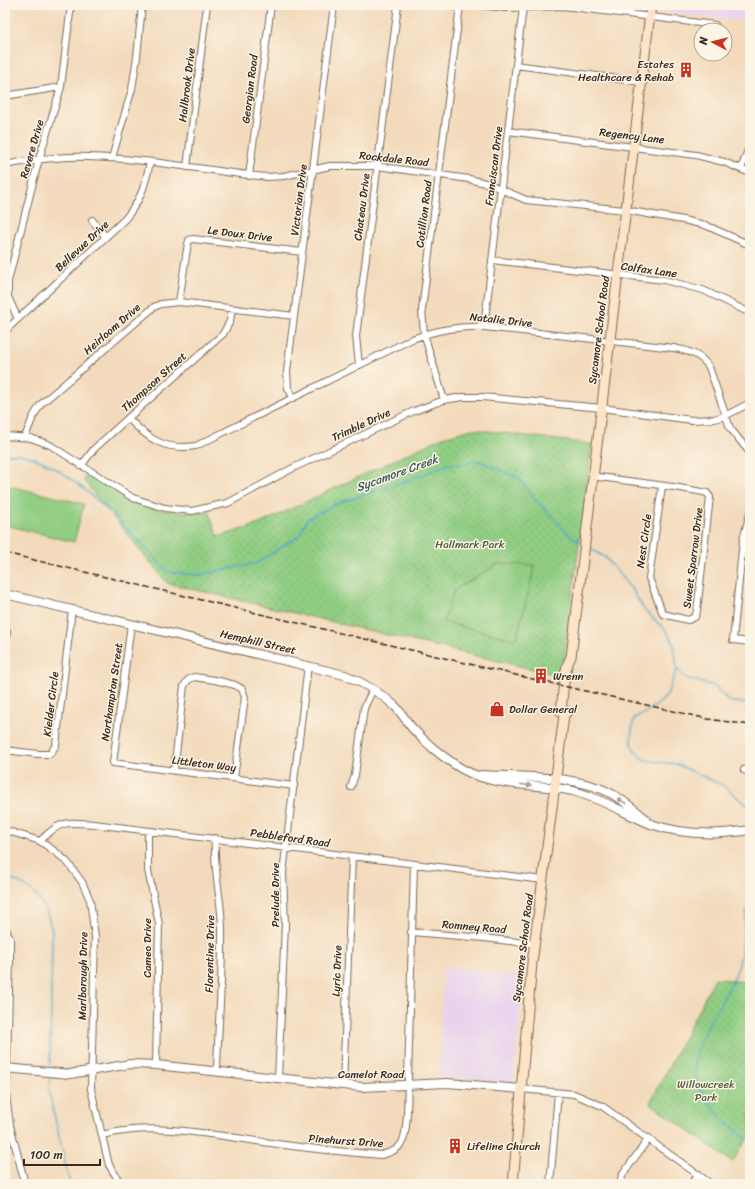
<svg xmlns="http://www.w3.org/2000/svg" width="755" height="1189" viewBox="0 0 755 1189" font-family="Sriracha,sans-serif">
<defs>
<pattern id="park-dots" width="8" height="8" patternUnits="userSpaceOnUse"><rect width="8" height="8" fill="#91ce83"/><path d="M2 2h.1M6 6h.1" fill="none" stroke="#7eb171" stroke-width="1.8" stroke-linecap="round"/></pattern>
</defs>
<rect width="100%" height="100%" fill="#fcf5e5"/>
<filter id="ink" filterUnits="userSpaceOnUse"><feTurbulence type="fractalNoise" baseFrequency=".025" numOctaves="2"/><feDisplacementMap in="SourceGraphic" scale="8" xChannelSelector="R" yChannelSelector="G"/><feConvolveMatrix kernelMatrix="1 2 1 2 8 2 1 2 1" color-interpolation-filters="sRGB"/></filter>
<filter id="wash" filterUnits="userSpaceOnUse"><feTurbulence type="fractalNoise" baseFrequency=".012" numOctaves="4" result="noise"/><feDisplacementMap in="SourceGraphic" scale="16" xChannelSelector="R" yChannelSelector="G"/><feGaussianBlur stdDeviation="0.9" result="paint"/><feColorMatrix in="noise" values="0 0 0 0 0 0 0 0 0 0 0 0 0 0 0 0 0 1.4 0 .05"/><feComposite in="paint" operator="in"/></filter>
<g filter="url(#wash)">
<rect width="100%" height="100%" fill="#f3dabc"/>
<path fill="#e8d2ee" d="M 660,5 L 750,5 L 750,22 L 660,11 Z
M 443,966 L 524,977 L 513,1082 L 439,1077 Z"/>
<path fill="url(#park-dots)" stroke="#667c50" d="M 472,429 L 592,444 L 562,676 L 167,583 L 84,481 L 87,473 C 133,502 152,515 209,512 L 218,537 L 259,524 L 443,437 Z
M 715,978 L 750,983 L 750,1135 L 732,1162 L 650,1103 Z"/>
<path fill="#91ce83" stroke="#667c50" d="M 5,485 L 84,504 L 74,542 L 5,525 Z
M 498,564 L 535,565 L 517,637 L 514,639 L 443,622 L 454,592 L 458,588 Z"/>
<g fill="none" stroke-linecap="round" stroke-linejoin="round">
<path stroke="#4aa7c8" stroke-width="1.5" d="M 5,455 C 55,444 136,539 168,572 L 198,575 L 257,563 L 297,537 L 301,533 L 307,519 L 338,503 L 409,480 L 446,465 L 466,464 L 477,460 L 519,478 L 534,498 L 572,537 L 581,542
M 588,547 L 606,558 L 633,591 L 645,611 L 666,630 L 674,644 L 677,669 L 685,678 L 715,686 L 728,701 L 750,704
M 677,669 L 667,695 L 661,702 L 645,713 L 636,717 L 633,722 L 631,740 L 634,750 L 644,760 L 676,764 L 724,786 L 750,808
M 5,878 L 21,883 L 34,893 L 46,909 L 52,931 L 50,1066
M 750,898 C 742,920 745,946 738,968 C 729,994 711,1016 700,1041 C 681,1085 719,1118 750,1142
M 50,1079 L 49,1092 L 70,1184"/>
</g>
</g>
<g filter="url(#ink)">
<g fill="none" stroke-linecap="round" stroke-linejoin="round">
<g stroke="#7b6855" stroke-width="8">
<path id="minor" d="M 481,5 L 505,8 L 564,6 L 715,25
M 516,65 L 641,82
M 5,96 L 61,87
M 508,131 L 696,155 L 724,162 L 750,173
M 112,158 L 132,89 L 137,57 L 142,5
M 5,165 C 32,160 60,156 87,157 C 147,158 207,171 267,177 L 284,176 L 330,166 L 377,166 L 469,179 L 489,184 L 526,200 L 625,210 L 683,220 L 705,225 L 750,245
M 187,167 L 207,5
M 741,169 L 750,145
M 249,176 L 271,5
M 92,220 L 106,237
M 492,260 L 664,280 L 703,290 L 750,313
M 179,302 L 187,249 L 189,240 L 193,239 L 302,252
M 18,319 L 8,297 L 8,281 L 39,159 L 61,87 L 71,5
M 484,327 L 523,7
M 5,331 L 125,219 C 141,200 145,186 150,162
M 359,365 L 356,336 L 398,5
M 293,397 L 288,388 L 287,371 L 334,5
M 444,400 L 424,334 L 422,310 L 460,5
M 128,418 C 148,439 165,451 196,446 L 412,339 C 436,330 458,326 484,327 L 674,348 C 689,351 700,354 709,367 L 730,428 L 750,453
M 5,436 L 31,438 L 50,445 L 133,498 L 165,508 L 192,511 L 228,503 L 293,468 L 414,411 L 444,400 L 463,397 L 482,397 L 602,408 L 692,420 L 714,419 L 725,416 L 750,403
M 25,437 L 33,417 L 41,404 L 154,307 L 161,304 L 179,302 L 294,316
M 81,466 L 94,449 L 128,418 L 223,334 L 230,321 L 232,309
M 593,476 C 631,482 670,485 707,493 L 710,497 L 697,611 L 695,617 L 688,620 L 663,614 L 649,578 L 662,486
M 750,513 L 743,540 L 733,640 L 750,642
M 131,624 L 113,763 L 294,786
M 5,628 L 7,631 L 5,652
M 5,750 L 38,754 L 50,754 L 56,745 L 72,609
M 744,770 L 750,773
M 174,771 L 184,686 L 188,680 L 194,677 L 215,680 L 235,685 L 242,689 L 245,697 L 234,778
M 351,787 L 355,775 L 364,708 L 373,689
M 5,830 L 40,841 L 57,853 L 68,863 L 82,882 L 90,900 L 95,937 L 91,1089 L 109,1165 L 121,1184
M 148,831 L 148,870 L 159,924 L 156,1065
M 215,838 C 213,868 221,897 222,927 C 223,975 218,1023 217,1071
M 40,841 C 61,820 65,822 94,824 L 543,880
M 5,927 L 10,939 L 10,957 L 6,1095 L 10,1125 L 25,1184
M 411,932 L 484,938 L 535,944
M 278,1079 L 285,925 L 283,873 L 308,665
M 343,1086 L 352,857
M 521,1089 L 574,1094 L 602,1106 L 711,1184
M 102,1135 C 157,1121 216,1136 271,1143 C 308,1149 344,1152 381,1155 C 406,1150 405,1137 407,1115 L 414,864
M 550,1184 L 558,1093
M 619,1184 L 623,1174 L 649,1138
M 691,1184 L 699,1174"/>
</g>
<g stroke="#7b6855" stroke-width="10">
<path id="tertiary" d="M 5,594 L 345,675 C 364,683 381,693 396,707 C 402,714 407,722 413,729 C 425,742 439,754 454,764 C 490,789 533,782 573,791 C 601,798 625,814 651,824 C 682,835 719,835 750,830
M 481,775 C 519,777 560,775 596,787 C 615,793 630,806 645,818
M 5,1068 L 70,1074 L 131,1064 L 156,1065 L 362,1087 L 447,1083 L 521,1089"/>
</g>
<g stroke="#7b6855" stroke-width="11">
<path id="secondary" d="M 564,715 L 561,712 C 563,697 563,669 571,657 L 651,5
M 513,1184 L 532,963 L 564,715 L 567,712"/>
</g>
<use href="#minor" stroke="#fff" stroke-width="6"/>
<use href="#tertiary" stroke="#fff" stroke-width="8"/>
<use href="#secondary" stroke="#fee4c6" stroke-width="9"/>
<path stroke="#3b2a1e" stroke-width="1.5" stroke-dasharray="6 3" stroke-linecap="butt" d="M 5,553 L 524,677 L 708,719 L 750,725"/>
</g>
<defs><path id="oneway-solid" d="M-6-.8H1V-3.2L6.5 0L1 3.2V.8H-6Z"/></defs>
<g fill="#a79f9a">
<use href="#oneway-solid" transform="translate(526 785) rotate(7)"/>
<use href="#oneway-solid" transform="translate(622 801) rotate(-149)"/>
</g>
</g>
<defs>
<g id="building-bare" transform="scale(1.2)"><path d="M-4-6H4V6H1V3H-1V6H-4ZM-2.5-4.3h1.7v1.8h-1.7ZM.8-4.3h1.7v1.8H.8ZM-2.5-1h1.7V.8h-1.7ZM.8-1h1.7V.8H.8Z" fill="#c8321e" stroke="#fcf5e5" stroke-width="2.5" paint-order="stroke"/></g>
<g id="shop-bare" transform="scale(1.2)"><path d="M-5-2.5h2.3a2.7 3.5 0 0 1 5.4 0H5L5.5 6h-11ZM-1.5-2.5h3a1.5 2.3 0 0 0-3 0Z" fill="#c8321e" stroke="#fcf5e5" stroke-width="2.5" paint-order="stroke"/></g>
</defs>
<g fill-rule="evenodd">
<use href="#building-bare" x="686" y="70"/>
<use href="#building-bare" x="541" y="676"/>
<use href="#shop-bare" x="497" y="709"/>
<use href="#building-bare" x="455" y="1146"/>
</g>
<g text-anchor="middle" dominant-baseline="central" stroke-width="3" stroke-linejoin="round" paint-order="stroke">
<g font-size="11" fill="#3b2a1e" stroke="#fcf5e5" text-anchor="start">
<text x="674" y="64" text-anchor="end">Estates<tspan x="674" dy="13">Healthcare &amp; Rehab</tspan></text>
<text x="553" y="676">Wrenn</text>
<text x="509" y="709">Dollar General</text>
<text x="467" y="1146">Lifeline Church</text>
</g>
<g font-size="11" fill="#3b2a1e" stroke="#fcf5e5">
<text transform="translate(187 85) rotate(-83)">Hallbrook Drive</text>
<text transform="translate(250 89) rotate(-83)">Georgian Road</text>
<text transform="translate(632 136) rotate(7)">Regency Lane</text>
<text transform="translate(32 149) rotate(-74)">Revere Drive</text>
<text transform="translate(394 159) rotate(6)">Rockdale Road</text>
<text transform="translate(494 166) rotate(-83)">Franciscan Drive</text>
<text transform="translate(299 200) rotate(-83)">Victorian Drive</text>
<text transform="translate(362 207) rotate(-83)">Chateau Drive</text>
<text transform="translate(424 214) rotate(-83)">Cotillion Road</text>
<text transform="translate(240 234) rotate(7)">Le Doux Drive</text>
<text transform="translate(82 246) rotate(-43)">Bellevue Drive</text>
<text transform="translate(649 270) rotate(8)">Colfax Lane</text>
<text transform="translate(501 320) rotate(6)">Natalie Drive</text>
<text transform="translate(112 329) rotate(-41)">Heirloom Drive</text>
<text transform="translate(599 330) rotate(-83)">Sycamore School Road</text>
<text transform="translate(154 382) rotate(-42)">Thompson Street</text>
<text transform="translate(361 425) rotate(-25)">Trimble Drive</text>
<text transform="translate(644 541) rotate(-82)">Nest Circle</text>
<text transform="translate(693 558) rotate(-83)">Sweet Sparrow Drive</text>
<text transform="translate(258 642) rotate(13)">Hemphill Street</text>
<text transform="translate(112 692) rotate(-82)">Northampton Street</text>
<text transform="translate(51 704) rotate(-83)">Kielder Circle</text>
<text transform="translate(204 764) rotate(7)">Littleton Way</text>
<text transform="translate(290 838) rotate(8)">Pebbleford Road</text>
<text transform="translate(275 895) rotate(-90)">Prelude Drive</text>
<text transform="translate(474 927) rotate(5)">Romney Road</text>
<text transform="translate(147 948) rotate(-90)">Cameo Drive</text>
<text transform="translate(523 948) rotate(-83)">Sycamore School Road</text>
<text transform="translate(210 954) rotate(-89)">Florentine Drive</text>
<text transform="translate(337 971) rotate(-88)">Lyric Drive</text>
<text transform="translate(83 976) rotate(-89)">Marlborough Drive</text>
<text x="371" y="1074">Camelot Road</text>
<text transform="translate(346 1141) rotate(4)">Pinehurst Drive</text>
</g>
<g font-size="11" fill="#555b3c" stroke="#fcf5e5">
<text x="470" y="544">Hallmark Park</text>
<text x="706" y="1084">Willowcreek<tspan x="706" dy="13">Park</tspan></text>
</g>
<g font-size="12" font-style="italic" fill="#415c62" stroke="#fcf5e5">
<text transform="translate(397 473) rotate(-20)">Sycamore Creek</text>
</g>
</g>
<rect width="755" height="1189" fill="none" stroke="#fcf5e5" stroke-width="20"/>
<g transform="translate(713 42) rotate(277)"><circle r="19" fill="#fcf5e5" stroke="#afa495"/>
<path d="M0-3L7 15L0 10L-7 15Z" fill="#c8321e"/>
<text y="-6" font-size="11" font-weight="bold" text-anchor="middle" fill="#3b2a1e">N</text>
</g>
<path d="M24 1159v6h76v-6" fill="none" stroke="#3b2a1e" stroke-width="2"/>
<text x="30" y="1159" font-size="12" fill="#3b2a1e" stroke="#fcf5e5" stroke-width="3" paint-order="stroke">100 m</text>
</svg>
